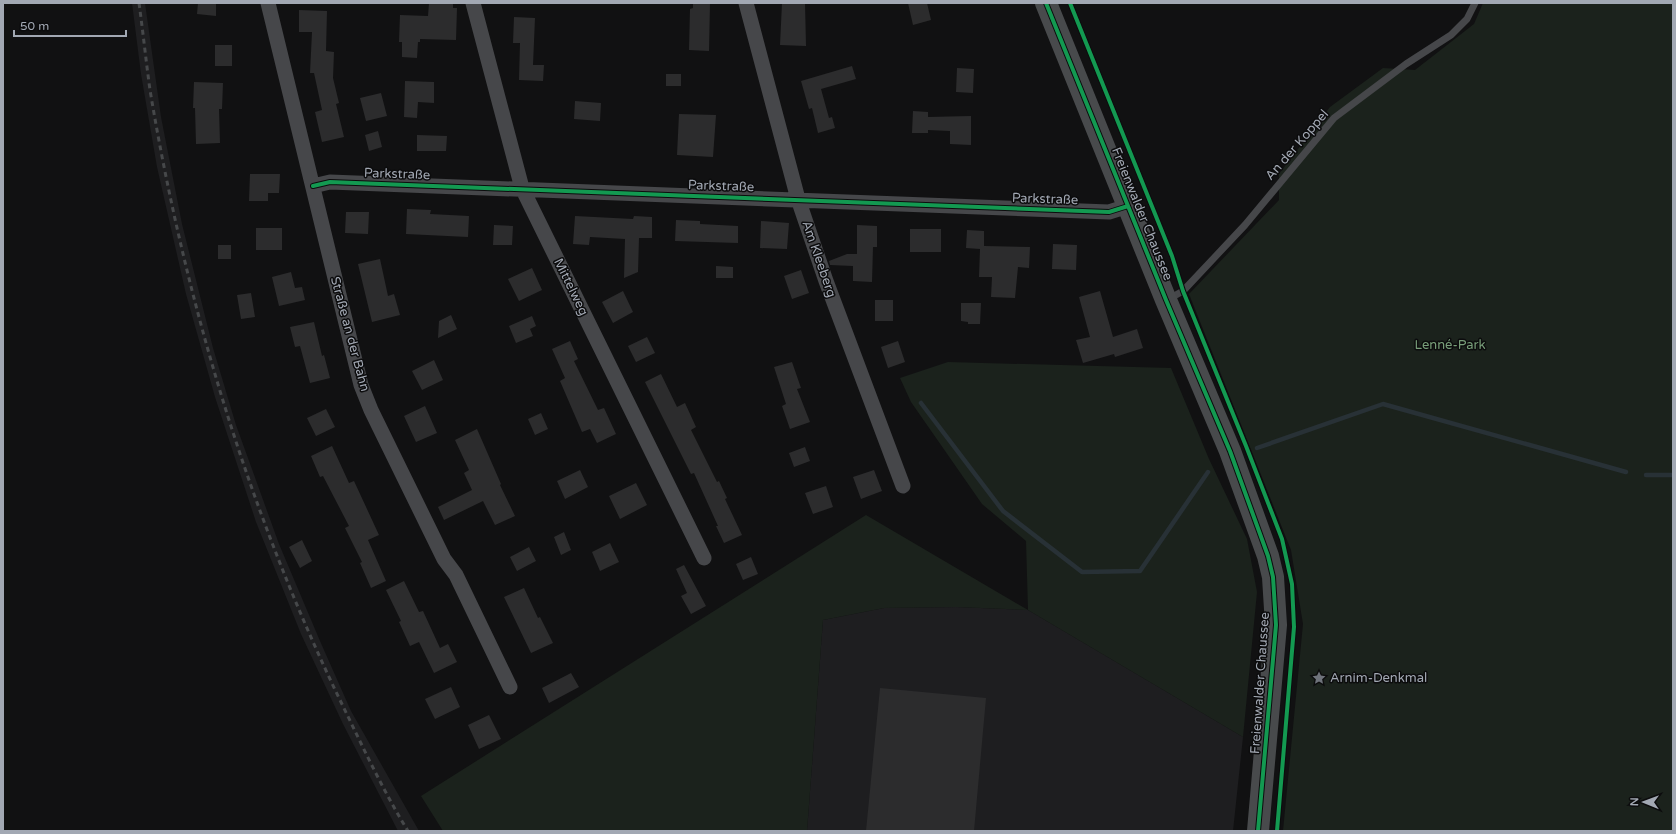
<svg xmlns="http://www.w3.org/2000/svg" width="1676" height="834" viewBox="0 0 1676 834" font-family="'Varela Round',sans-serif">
<rect width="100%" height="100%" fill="#111112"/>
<path fill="#1e1e20" d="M 132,3 L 145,3 L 161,117 L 182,224 L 213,348 L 236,425 L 279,544 L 320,641 L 351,711 L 419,831 L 398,831 L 343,724 L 301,634 L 256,522 L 215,397 L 186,294 L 157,167 L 141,74 Z
M 956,607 L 1028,610 L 1243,737 L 1233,831 L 807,831 L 823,620 L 884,608 Z"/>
<path fill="#1b221c" d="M 1483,3 L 1673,3 L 1673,831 L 1283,831 L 1303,624 L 1291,550 L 1189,294 L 1279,200 L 1279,174 L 1330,107 L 1383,68 L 1415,70 L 1474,24 Z
M 948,362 L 1171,368 L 1209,459 L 1247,539 L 1257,592 L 1243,737 L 1028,610 L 956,607 L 884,608 L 823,620 L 807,831 L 443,831 L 421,796 L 866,515 L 1028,610 L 1026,541 L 982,504 L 911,402 L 900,378 Z"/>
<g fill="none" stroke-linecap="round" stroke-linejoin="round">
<path stroke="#283136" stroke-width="4.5" d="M 921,403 L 1003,511 L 1082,572 L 1140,571 L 1208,472
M 1257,448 L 1383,404 L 1626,472
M 1646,475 L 1673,475"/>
</g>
<path fill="#2c2c2d" d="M 198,3 L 216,4 L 216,16 L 197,14 Z
M 429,3 L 453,3 L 453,8 L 457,8 L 456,40 L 420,39 L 420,42 L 418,42 L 417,58 L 402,57 L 402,42 L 399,42 L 400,15 L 428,16 Z
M 693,3 L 710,3 L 709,51 L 689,50 L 690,9 L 693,8 Z
M 782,3 L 805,3 L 806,46 L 780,45 Z
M 908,3 L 927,3 L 931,20 L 913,25 Z
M 299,10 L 327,11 L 326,51 L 334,52 L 333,78 L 339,103 L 336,104 L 344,137 L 322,142 L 315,112 L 322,110 L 314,73 L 310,73 L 312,32 L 299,32 Z
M 514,17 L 535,18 L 533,65 L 544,65 L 543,81 L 519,80 L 520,43 L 513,43 Z
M 215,45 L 232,45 L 232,66 L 215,66 Z
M 852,66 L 856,79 L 821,89 L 829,118 L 832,117 L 835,128 L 818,133 L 812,108 L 809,109 L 801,81 Z
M 957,68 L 974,69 L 973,93 L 956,92 Z
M 666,74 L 681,74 L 681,86 L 666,86 Z
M 405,81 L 434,82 L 434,103 L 418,102 L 417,118 L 404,117 Z
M 194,82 L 223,83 L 222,109 L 219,109 L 220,143 L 196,144 L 195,108 L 193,108 Z
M 381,93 L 387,116 L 366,121 L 360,98 Z
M 575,101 L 601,103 L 600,121 L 574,119 Z
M 913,111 L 928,112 L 928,117 L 971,116 L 971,145 L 950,144 L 950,131 L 928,130 L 928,133 L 912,133 Z
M 679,114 L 716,115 L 713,157 L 677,155 Z
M 378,131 L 382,147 L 369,151 L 365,135 Z
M 417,135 L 447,136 L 446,151 L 417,151 Z
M 250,174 L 280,174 L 279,193 L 268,193 L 268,201 L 249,201 Z
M 407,209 L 431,210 L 430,214 L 469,216 L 468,237 L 406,234 Z
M 346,212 L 369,212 L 368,234 L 345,233 Z
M 575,216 L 633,219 L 634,216 L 652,217 L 652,238 L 639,238 L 638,272 L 624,278 L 625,239 L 590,237 L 589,245 L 573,244 Z
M 676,220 L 700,221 L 700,224 L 738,226 L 738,243 L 675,241 Z
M 761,221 L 789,223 L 787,249 L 760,248 Z
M 494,225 L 513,226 L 512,245 L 493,245 Z
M 857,225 L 877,226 L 877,247 L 873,247 L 872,282 L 853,281 L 853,266 L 830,265 L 829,261 L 847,254 L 857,254 Z
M 256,228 L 282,228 L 282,250 L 256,250 Z
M 910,229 L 941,229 L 941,252 L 910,252 Z
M 967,230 L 984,231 L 984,246 L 1030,247 L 1029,268 L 1018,267 L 1015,298 L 991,297 L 992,277 L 979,277 L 980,249 L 966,248 Z
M 1053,244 L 1077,245 L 1076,270 L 1052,269 Z
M 218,245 L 231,245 L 231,259 L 218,259 Z
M 380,259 L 388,296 L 394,294 L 400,315 L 372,322 L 358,264 Z
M 716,266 L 733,267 L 733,278 L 716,278 Z
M 532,268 L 542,290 L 519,301 L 508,279 Z
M 801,270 L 809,293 L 792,299 L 784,276 Z
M 291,272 L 295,288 L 302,287 L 305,300 L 279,306 L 272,277 Z
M 623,291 L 633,312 L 613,323 L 602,302 Z
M 1100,291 L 1113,337 L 1137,329 L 1143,348 L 1115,357 L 1114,354 L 1083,363 L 1076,340 L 1090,337 L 1079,297 Z
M 251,293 L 255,317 L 241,319 L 237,295 Z
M 875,300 L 893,300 L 893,321 L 875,321 Z
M 961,303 L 981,303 L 980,324 L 968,324 L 968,322 L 961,321 Z
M 451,315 L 457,329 L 438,338 L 439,321 Z
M 532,316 L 536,326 L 530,329 L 533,336 L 516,343 L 509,326 Z
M 314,322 L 322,356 L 324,355 L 330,378 L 310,383 L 300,346 L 295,347 L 290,327 Z
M 647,337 L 655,353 L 636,362 L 628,346 Z
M 570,341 L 578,359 L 574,361 L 598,410 L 604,408 L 616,434 L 597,443 L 590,429 L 582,432 L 560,381 L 565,378 L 552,349 Z
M 898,341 L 905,362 L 888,368 L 881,347 Z
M 434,360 L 443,380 L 422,390 L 412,371 Z
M 792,362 L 801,388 L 797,389 L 810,422 L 790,429 L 782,406 L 786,404 L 774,367 Z
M 661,374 L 677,407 L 685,403 L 696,427 L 691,430 L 717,482 L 719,481 L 727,498 L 725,499 L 742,535 L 724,543 L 716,526 L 718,526 L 694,473 L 691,474 L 645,382 Z
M 425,406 L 437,433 L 416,442 L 404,416 Z
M 326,409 L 335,427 L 316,436 L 307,418 Z
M 541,413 L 548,429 L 535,435 L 528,419 Z
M 477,429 L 501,484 L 500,485 L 515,516 L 495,525 L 483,501 L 444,520 L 438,507 L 472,490 L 464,473 L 469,470 L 455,440 Z
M 332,446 L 349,483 L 354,481 L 379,535 L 368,540 L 386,581 L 371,588 L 360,563 L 362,562 L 345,528 L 349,526 L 323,476 L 320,477 L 311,456 Z
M 805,447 L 810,461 L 794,467 L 789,453 Z
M 580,470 L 588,487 L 565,499 L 557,481 Z
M 874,470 L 882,491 L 861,499 L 853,477 Z
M 636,483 L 647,505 L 620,519 L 609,496 Z
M 826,486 L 833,507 L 813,514 L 805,493 Z
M 564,532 L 571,550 L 561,555 L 554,537 Z
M 302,540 L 312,561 L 300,568 L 289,547 Z
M 610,543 L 619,562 L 600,571 L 592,552 Z
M 529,547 L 536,561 L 517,571 L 510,557 Z
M 751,557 L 758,574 L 743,580 L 736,564 Z
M 684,565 L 706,606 L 691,614 L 681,596 L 687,593 L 676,569 Z
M 404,581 L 419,612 L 423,611 L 440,648 L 448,644 L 457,662 L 434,673 L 419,642 L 410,646 L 399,622 L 401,621 L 386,590 Z
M 524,588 L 538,618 L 540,617 L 553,643 L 531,653 L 504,597 Z
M 571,673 L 579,687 L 549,703 L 542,688 Z
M 451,687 L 460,707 L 435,719 L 425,699 Z
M 880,688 L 986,698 L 974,831 L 866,831 Z
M 489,715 L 501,739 L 479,749 L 468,725 Z"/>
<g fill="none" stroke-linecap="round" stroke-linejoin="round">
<path stroke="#46474a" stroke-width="7" d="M 1167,300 L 1183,291 L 1245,225 L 1334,118 L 1406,64 L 1451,35 L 1467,19 L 1475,3"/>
<path stroke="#46474a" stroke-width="15" d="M 268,3 L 361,385 L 371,410 L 444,559 L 456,575 L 510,687
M 473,3 L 522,188 L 704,558
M 746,3 L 798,199 L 826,281 L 903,486
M 313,186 L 330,182 L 1109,212 L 1128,206"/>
<path stroke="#484a4c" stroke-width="22" d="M 1046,3 L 1166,300 L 1230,451 L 1268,556 L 1273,577 L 1276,625 L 1258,831"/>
<path stroke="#46484a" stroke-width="3" stroke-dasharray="5 4" stroke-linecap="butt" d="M 139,3 C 143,32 146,61 150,90 C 185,300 247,507 339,698 C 361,743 382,789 408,831"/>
<g stroke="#0c0c0d" stroke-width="6">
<path id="cycleway" d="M 1046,3 L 1166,300 L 1230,451 L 1268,556 L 1273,577 L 1276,625 L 1258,831
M 1070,3 L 1172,256 L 1183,291 L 1246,446 L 1282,539 L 1292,584 L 1294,627 L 1277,831
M 313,186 L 330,182 L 1109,212 L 1128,206"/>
</g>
<use href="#cycleway" stroke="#139951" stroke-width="4"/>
</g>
<defs>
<g id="sight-bare" transform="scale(1.08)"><path d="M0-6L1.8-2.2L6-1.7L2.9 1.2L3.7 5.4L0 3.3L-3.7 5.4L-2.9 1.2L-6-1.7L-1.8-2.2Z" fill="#6f737b" stroke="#0c0c0d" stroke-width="2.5" paint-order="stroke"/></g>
</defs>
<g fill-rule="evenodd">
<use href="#sight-bare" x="1319" y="678"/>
</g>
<g text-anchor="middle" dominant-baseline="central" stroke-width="3" stroke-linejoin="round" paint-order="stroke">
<g font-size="13" fill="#a2a8b3" stroke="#0c0c0d">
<text transform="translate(1297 145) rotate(-49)">An der Koppel</text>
<text transform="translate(397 174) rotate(2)">Parkstraße</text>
<text transform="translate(721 186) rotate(2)">Parkstraße</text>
<text transform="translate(1045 199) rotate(2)">Parkstraße</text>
<text transform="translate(1142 214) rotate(68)">Freienwalder Chaussee</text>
<text transform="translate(819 259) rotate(71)">Am Kleeberg</text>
<text transform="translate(571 287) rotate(64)">Mittelweg</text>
<text transform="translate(350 334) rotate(75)">Straße an der Bahn</text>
<text transform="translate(1260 683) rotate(-86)">Freienwalder Chaussee</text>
</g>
<g font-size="13" fill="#789e79" stroke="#0c0c0d">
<text x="1450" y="345">Lenné-Park</text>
</g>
<g font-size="13" fill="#a2a8b3" stroke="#0c0c0d" text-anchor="start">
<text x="1330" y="678">Arnim-Denkmal</text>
</g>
</g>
<rect width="1676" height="834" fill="none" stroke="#a2a8b3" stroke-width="8"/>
<g transform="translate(1644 802) rotate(271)" stroke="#0c0c0d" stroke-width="3" paint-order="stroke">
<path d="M0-3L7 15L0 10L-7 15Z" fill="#a2a8b3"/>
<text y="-6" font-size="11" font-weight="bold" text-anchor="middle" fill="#a2a8b3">N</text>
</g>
<path d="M14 30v6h112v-6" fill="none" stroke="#a2a8b3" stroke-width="2"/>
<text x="20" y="30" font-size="12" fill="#a2a8b3" stroke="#0c0c0d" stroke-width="3" paint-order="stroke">50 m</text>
</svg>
